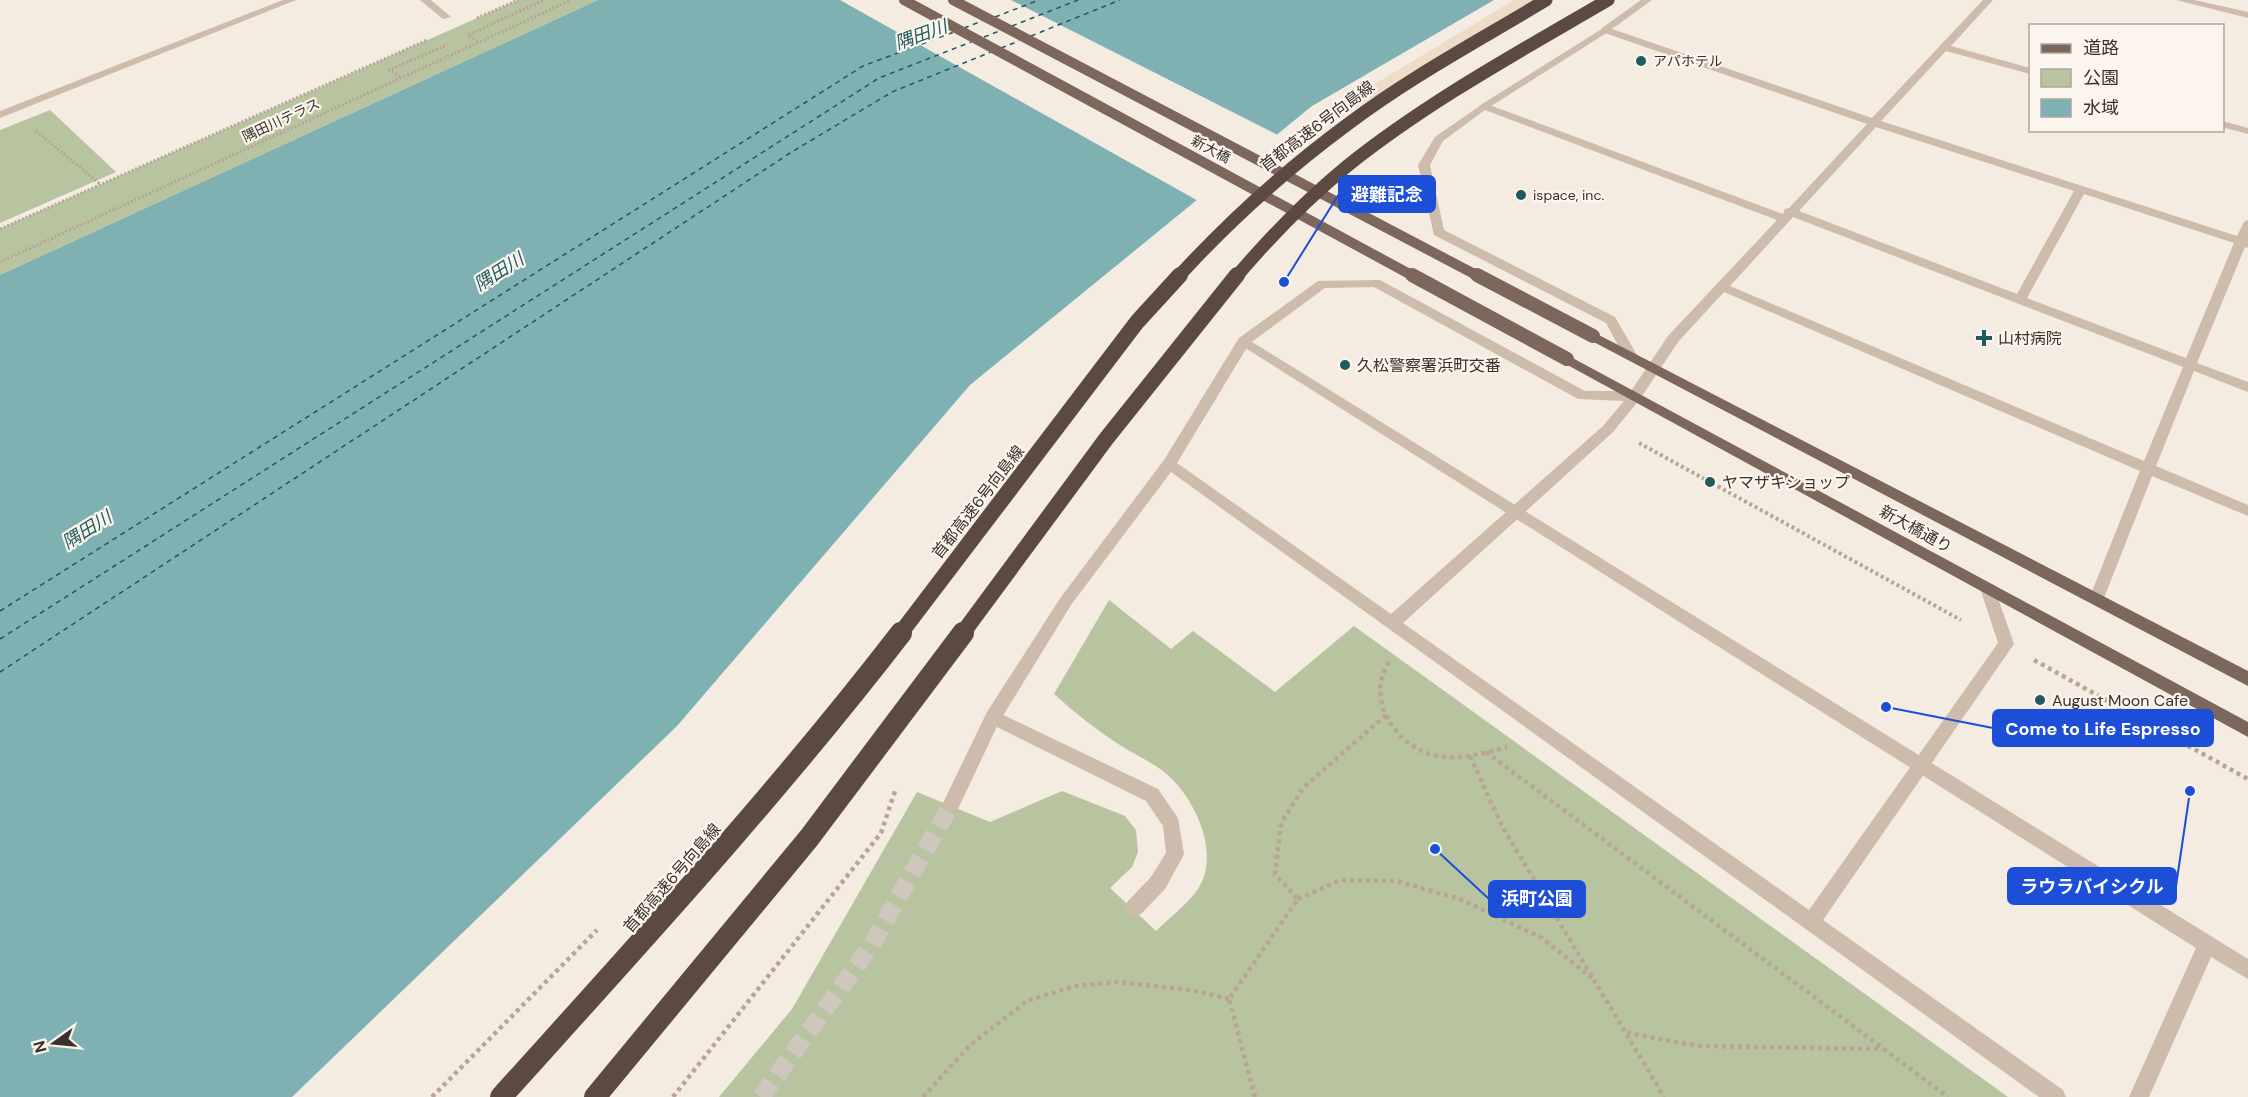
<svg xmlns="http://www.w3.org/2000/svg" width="2248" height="1097" viewBox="0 0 2248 1097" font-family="'DM Sans','Noto Sans JP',sans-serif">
<rect width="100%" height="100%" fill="#f4ebe1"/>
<path fill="#b8c4a0" d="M 518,0 L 598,0 L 0,275 L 0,229 Z
M 50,110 L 116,172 L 0,223 L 0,130 Z
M 1109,600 L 1171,649 L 1193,631 L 1275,692 L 1354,626 L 2008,1097 L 719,1097 L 792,1009 L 917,792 L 990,822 L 1062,791 L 1125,816 L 1136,830 L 1138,852 L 1132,867 L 1110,888 L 1156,931 C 1168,919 1184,907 1195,893 C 1222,859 1198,806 1173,780 C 1160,766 1139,757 1123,747 C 1098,731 1076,714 1054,694 Z"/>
<path fill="#ecdcc8" d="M 1514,0 L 1536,0 L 1301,141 L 1297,143 L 1287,137 Z"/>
<path fill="#7fb0b2" d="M 598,0 L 1494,0 L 1312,106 L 970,385 L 677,726 L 292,1097 L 0,1097 L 0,275 Z"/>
<path fill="#f4ebe1" d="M 840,0 L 1011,0 L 1280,136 L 1200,202 Z"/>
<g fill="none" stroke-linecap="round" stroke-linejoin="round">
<path stroke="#1f5a5e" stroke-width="1.5" stroke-dasharray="5 4.5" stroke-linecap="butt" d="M 995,17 L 1039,0
M 1012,26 L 1078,0
M 964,28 L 982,21
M 1031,36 L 1120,0
M 984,37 L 1002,30
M 1001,48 L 1019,41
M 0,611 L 863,66 L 954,32
M 0,639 L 879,78 L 971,42
M 0,672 L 790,153 L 892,92 L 991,52"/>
<path stroke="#cfc6bd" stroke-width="18" stroke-dasharray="18 9" stroke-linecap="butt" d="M 761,1097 L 871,946 L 952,803"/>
<path stroke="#b9a596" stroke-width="3" stroke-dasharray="2 2" stroke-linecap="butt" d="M 477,18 L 518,0
M 478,41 L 468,35 L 544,0
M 400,77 L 389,70 L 447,45
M 36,131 L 100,184
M 0,229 L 427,40
M 0,262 L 571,0"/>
<path stroke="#b9a596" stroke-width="4" stroke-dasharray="3 3" stroke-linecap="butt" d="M 1639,443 L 1961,620"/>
<path stroke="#b9a596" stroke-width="4.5" stroke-dasharray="4 4" stroke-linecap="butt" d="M 2034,660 L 2248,779
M 1389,662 C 1364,699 1397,749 1438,756 C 1461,760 1485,753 1507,747
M 1486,752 L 1948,1097
M 1470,756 L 1503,828 L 1664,1097
M 1298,899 L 1340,880 L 1396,881 L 1460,899 L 1542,938 L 1592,978
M 1627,1033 L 1699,1046 L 1882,1049
M 432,1097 L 597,930
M 673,1097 L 881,833 L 896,788
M 923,1097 L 969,1046 L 1027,1001 L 1075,986 L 1118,982 L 1190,990 L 1229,999
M 1255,1097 L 1229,999 L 1298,899 L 1275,874 L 1281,823 L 1303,788 L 1386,715"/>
<path fill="#cdbbac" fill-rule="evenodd" d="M 1244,337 L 2248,959 L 2248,979 L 2211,957 L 2149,1097 L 2129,1097 L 2196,948 L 1239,344 L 1238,341 L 1239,338 Z
M 993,710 L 1158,789 L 1178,818 L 1184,854 L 1181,860 L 1165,889 L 1141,914 L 1134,917 L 1127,914 L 1125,908 L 1127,902 L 1151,877 L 1166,853 L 1163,826 L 1146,801 L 987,722 L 985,717 L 987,712 Z"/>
<path fill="#cdbbac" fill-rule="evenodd" d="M 283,0 L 296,0 L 0,118 L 0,111 Z
M 420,0 L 431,0 L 451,17 L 443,19 Z
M 1641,0 L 1652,0 L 1612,29 L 1872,118 L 1983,0 L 1993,0 L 1951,46 L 2030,68 L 2030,74 L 1946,51 L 1881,121 L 2237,236 L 2244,222 L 2248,220 L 2248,248 L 2245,247 L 2197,363 L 2248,382 L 2248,392 L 2194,371 L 2156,466 L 2248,505 L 2248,516 L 2152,476 L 2102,603 L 2092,603 L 2089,599 L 2140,471 L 1724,292 L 1678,342 L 1640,399 L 1613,432 L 1403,623 L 1809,910 L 1998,643 L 1980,588 L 1983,584 L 1993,584 L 2014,644 L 1823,920 L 2063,1090 L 2066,1097 L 2039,1097 L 1171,472 L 1071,605 L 999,722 L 958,809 L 952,811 L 946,809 L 943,803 L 987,712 L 1061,597 L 1164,460 L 1239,338 L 1318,281 L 1380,280 L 1585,391 L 1631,391 L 1668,336 L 1777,220 L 1485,110 L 1443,141 L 1430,165 L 1444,230 L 1615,317 L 1637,355 L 1630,359 L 1625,358 L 1606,323 L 1434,235 L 1418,165 L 1435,137 L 1484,103 L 1783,214 L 1785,209 L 1789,208 L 1867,124 L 1602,32 L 1602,28 ZM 1876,127 L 2074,191 L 2017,294 L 1799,211 ZM 2084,194 L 2234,243 L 2186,358 L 2027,298 ZM 1793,217 L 2183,367 L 2144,461 L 1730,286 ZM 1374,287 L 1578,399 L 1624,401 L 1603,426 L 1391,614 L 1177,463 L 1249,344 L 1325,288 Z
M 2176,0 L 2194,0 L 2248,12 L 2248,18 Z
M 2222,121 L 2248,128 L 2248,134 L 2222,127 Z"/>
<path fill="#cdbbac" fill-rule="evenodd" d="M 1605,27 L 1610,30 L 1608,32 L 1488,108 L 1479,106 Z"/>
<path fill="#7d675c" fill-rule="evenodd" d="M 1593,332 L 2248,671 L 2248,686 L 1588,339 L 1587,336 L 1588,333 Z
M 1567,355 L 2248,722 L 2248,737 L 1562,362 L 1560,359 L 1562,356 Z"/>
<path stroke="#7d675c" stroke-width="10" d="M 904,0 L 1415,277
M 953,0 L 1480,277"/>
<path stroke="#7d675c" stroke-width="14" d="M 1412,275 L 1567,359
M 1477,275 L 1593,336"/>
<path stroke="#5c4a42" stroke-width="13" d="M 1178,277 C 1230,220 1287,169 1348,124 C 1410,77 1480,40 1546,0
M 1236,277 C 1270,237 1306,200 1346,167 C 1427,102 1519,52 1608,0"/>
<path stroke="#5c4a42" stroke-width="16" d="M 900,634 L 1137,322 L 1180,275
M 962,634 L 1106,439 L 1237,275"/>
<path stroke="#5c4a42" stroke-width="22" d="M 501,1097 C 638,945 776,795 901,633
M 595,1097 L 809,838 L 963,633"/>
</g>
<g fill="#1f5a5e" stroke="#fbf5ee" stroke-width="2">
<circle cx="1641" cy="61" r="6"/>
<circle cx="1521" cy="195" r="6"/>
<path d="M1981 329h6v6h6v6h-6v6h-6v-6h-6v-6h6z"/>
<circle cx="1345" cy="365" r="6"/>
<circle cx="1710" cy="482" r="6"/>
<circle cx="2040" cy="700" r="6"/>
</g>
<g text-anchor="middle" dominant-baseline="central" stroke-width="4.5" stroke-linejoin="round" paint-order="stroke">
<g font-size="14" fill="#3b302b" stroke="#fbf5ee" text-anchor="start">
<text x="1653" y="61">アパホテル</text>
<text x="1533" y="195">ispace, inc.</text>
</g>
<g font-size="14" fill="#3b302b" stroke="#fbf5ee">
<text transform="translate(281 120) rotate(-25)">隅田川テラス</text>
<text transform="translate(1211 149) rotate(28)">新大橋</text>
</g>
<g font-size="16" fill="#3b302b" stroke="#fbf5ee">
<text transform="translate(1317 126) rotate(-37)">首都高速6号向島線</text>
<text transform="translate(978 502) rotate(-52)">首都高速6号向島線</text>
<text transform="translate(1916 529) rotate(29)">新大橋通り</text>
<text transform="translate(672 878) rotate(-49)">首都高速6号向島線</text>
</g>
<g font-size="16" fill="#3b302b" stroke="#fbf5ee" text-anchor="start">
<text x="1998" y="338">山村病院</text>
<text x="1357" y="365">久松警察署浜町交番</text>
<text x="1722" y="482">ヤマザキショップ</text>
<text x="2052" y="700">August Moon Cafe</text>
</g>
<g font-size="18" font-style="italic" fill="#1f5a5e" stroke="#fbf5ee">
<text transform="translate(921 35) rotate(-20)">隅田川</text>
<text transform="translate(499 272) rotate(-32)">隅田川</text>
<text transform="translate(87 530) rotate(-32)">隅田川</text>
</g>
</g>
<path fill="none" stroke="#1d4ed8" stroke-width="2" d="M1284 282L1339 194M1886 707L1993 728M2190 791L2176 886M1435 849L1489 899"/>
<g fill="#1d4ed8" stroke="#fbf5ee" stroke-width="2">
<circle cx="1284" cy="282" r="6"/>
<circle cx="1886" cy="707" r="6"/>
<circle cx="2190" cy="791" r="6"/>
<circle cx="1435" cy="849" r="6"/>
</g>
<g fill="#1d4ed8" stroke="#1d4ed8" stroke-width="2">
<rect x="1339" y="176" width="96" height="36" rx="6"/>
<rect x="1993" y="710" width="220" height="36" rx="6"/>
<rect x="2008" y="868" width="168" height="36" rx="6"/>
<rect x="1489" y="881" width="96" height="36" rx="6"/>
</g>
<g font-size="18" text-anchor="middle" font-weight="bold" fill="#fff">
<text x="1387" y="201">避難記念</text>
<text x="2103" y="735">Come to Life Espresso</text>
<text x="2092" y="893">ラウラバイシクル</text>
<text x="1537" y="905">浜町公園</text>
</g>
<rect x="2029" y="24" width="195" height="108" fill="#fbf5ee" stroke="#aea6a0" stroke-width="1.5"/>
<rect x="2041" y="44" width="30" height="9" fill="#7d675c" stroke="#aea6a0" stroke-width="1.5"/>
<text x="2083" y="54" font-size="18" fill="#3b302b">道路</text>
<rect x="2041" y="69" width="30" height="18" fill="#b8c4a0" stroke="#aea6a0" stroke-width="1.5"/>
<text x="2083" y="84" font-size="18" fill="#3b302b">公園</text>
<rect x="2041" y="99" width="30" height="18" fill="#7fb0b2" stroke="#aea6a0" stroke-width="1.5"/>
<text x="2083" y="114" font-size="18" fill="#3b302b">水域</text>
<g transform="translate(54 1043) rotate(255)" stroke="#fbf5ee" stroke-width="4.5" paint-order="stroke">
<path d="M0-4.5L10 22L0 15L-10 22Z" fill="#3b302b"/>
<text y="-9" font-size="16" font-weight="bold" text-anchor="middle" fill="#3b302b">N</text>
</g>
</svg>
